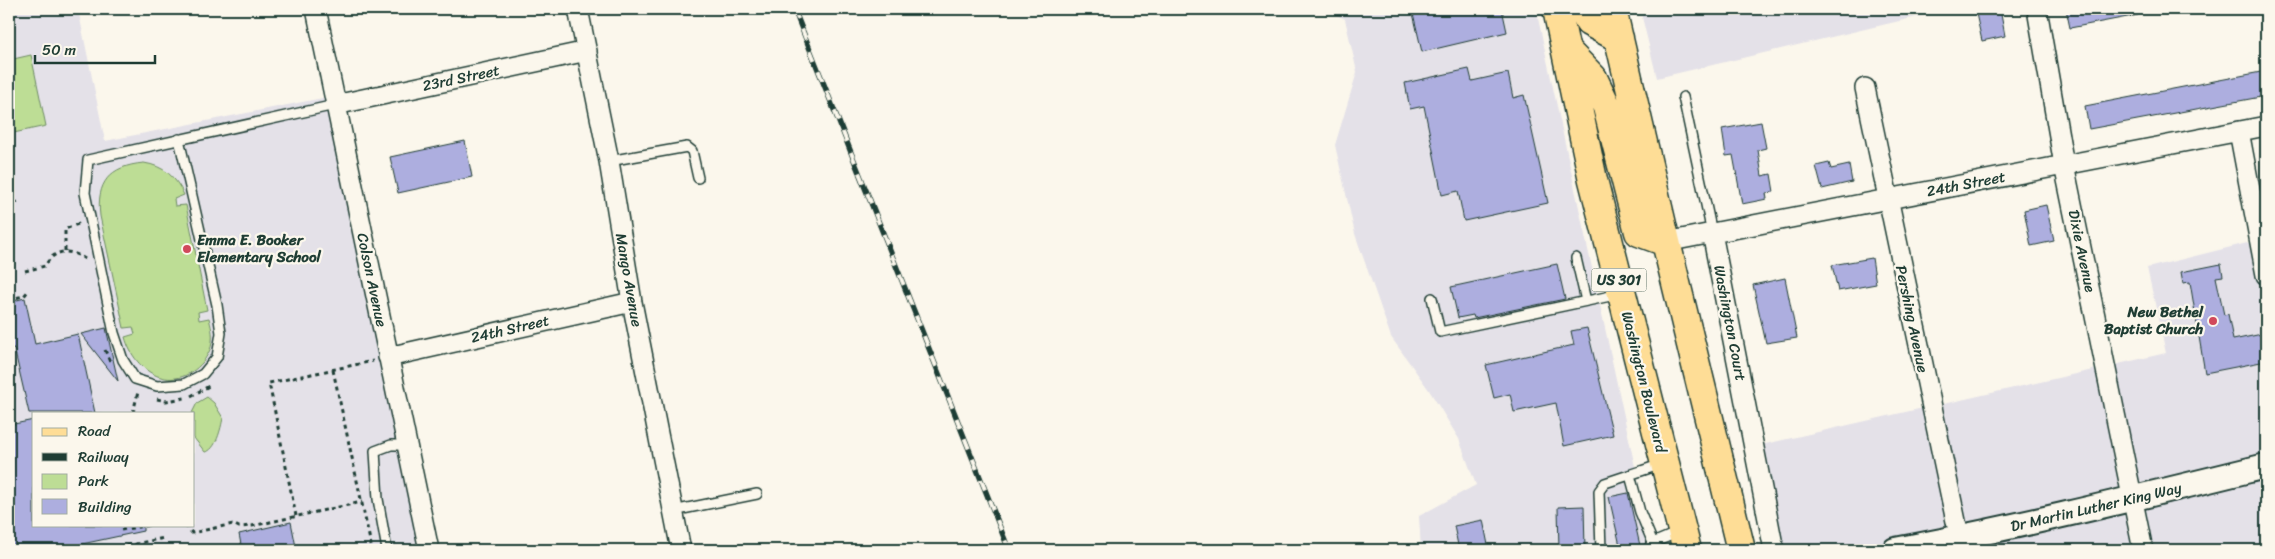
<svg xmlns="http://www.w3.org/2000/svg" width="2275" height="559" viewBox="0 0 2275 559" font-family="Sriracha,sans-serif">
<rect width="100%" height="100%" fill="#fbf7ec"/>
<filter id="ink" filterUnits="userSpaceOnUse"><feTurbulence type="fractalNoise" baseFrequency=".02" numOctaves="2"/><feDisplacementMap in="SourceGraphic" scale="10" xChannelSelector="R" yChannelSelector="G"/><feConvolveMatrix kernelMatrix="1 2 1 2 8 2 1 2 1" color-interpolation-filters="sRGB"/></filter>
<g filter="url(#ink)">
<path fill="#e4e1e8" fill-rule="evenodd" d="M 9,9 L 78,9 L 105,141 L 333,96 L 429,550 L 9,550 ZM 34,413 L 194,413 L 194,525 L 34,525 Z
M 1324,9 L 1536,9 L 1653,550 L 1421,550 L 1419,516 L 1476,485 L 1459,439 L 1429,390 L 1391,337 L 1355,234 L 1335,145 L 1357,72 L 1345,19 Z
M 1640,9 L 1946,9 L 1946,10 L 1657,78 Z
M 2251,242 L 2266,319 L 2266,456 L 2139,488 L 2114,365 L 2166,353 L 2147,268 Z
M 2097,369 L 2123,492 L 1964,528 L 1939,405 Z
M 1923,408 L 1948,531 L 1847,550 L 1786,550 L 1781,545 L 1761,445 Z
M 2266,475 L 2266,550 L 2152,550 L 2143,506 Z
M 2127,510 L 2135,550 L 1970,550 L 1969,546 Z"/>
<path fill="#bddd95" stroke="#6e8d64" d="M 31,55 L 46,126 L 9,134 L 9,60 Z
M 144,163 C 164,166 176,177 184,195 L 174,199 L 175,206 L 186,205 L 207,310 L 198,312 L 199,320 L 209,318 C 211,326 213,333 212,341 C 212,348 207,356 203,362 C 174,395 135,374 125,337 L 135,334 L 133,327 L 124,328 L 100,216 C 96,183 109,166 144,163 Z
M 207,397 L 214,403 L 223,418 C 221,428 216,451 205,452 L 194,438 L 194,413 L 192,413 L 197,403 Z"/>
<path fill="#adaedf" stroke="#1f3d34" d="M 1412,9 L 1502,9 L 1507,32 L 1422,52 Z
M 1975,9 L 2000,9 L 2005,36 L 1982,41 Z
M 2066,9 L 2137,9 L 2138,15 L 2070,28 Z
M 1469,69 L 1472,81 L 1508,73 L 1513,98 L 1524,95 L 1548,203 L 1464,221 L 1458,191 L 1442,195 L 1424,106 L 1410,109 L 1405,83 Z
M 2266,71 L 2266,96 L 2089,129 L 2085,106 Z
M 1761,122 L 1766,148 L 1758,150 L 1762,176 L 1771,174 L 1774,192 L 1766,193 L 1767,199 L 1742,204 L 1733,155 L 1726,156 L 1722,129 Z
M 465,141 L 472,177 L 398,193 L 390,157 Z
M 1829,163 L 1831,169 L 1849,165 L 1852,182 L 1822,189 L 1816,166 Z
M 2046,205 L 2054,241 L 2031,246 L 2024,210 Z
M 1872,258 L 1876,284 L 1838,291 L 1832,265 Z
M 1557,264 L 1565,299 L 1474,318 L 1473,315 L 1458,318 L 1451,287 Z
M 2221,264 L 2223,276 L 2216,277 L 2224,315 L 2228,314 L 2233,340 L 2262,334 L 2266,361 L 2205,373 L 2190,282 L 2183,283 L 2181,272 Z
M 1785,278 L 1797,338 L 1766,343 L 1753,285 Z
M 25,298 L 35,344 L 78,334 L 95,413 L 29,413 L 14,348 L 9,349 L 9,302 Z
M 106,328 L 118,381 L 81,334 Z
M 1587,328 L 1613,435 L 1564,446 L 1556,403 L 1514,412 L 1510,394 L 1494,398 L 1486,365 L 1574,345 L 1571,331 Z
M 34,420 L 34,525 L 143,525 L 143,531 L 54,550 L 9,550 L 9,425 Z
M 1628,493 L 1641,550 L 1621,550 L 1609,497 Z
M 1584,506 L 1585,550 L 1559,550 L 1558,507 Z
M 1483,520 L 1489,550 L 1459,550 L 1454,526 Z
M 291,522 L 296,547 L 278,550 L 242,550 L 239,534 Z"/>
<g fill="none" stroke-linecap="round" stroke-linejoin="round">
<g stroke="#1f3d34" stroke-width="12">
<path id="service" d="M 1683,97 L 1712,233
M 179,139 L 217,305 L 221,333 L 217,357 L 203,374 L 184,384 L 157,386 L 135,379 L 123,360 L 114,333 L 85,193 L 88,160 L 335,105
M 609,161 L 687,147 L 692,151 L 698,178
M 1576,258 L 1586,301
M 1432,298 L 1440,332 L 1620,294
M 1630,475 L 1640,512 L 1653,543
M 673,511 L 757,494
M 387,550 L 378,499 L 375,451 L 391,445 L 407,445
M 1601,550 L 1599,491 L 1605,483 L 1662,464
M 1647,550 L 1653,543 L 1679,532"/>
</g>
<g stroke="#1f3d34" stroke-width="22">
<path id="minor" d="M 316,9 L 429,550
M 578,9 L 609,161 L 632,302 L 681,550
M 2037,9 L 2064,165 L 2143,550
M 1865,88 L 1962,550
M 335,105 L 587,51
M 2239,131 L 2266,275
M 1712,233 L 1774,550
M 1666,242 L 2266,126
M 388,357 L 632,302"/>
</g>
<g stroke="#1f3d34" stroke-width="28">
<path id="tertiary" d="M 1895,550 C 2020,527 2143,496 2266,466"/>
</g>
<g stroke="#1f3d34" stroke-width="31">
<path id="primary" d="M 1557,9 L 1593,180 L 1687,550
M 1584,9 L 1589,22 L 1619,38
M 1612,9 L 1666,242 L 1741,550
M 1566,50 L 1593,78 L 1607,107 L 1639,232 L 1666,242"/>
</g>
<path stroke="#1f3d34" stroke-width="3" stroke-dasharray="4 4" stroke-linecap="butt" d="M 9,205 L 18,202
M 65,251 L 65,229 L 78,224 L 78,226
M 25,271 L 45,266 C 55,248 70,249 85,259
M 9,299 L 24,296 L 29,290
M 105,350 L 110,362
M 333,370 L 372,550
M 191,396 L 209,386
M 157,399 L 166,401 L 185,398
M 133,413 L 138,392
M 296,516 L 269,383 L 373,361
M 185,525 L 192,533 L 233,524 L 239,527 L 252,526 L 362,502
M 121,530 L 150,525
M 120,550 L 126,546 L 164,538"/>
<use href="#service" stroke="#fbf7ec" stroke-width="9"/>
<use href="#minor" stroke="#fbf7ec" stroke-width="19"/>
<use href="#tertiary" stroke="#fbf7ec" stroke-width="24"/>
<use href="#primary" stroke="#fedd96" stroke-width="28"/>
<g stroke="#1f3d34" stroke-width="5.5">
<path id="rail" d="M 794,9 L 1009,550"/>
</g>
<use href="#rail" stroke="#fbf7ec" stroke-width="4" stroke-dasharray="11" stroke-linecap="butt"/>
</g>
</g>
<g fill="#d1495b" stroke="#fbf7ec" stroke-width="2">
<circle cx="187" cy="249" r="5"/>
<circle cx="2213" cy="321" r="5"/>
</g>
<g text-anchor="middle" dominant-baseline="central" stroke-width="4.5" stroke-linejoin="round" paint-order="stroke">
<rect fill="#fbf7ec" stroke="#61756b" stroke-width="1" x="1591.5" y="268.5" width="55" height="23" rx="4"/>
<g font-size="14" font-weight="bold" fill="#1f3d34">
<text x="1619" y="280">US 301</text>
</g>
<g font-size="15" fill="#1f3d34" stroke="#fbf7ec">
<text transform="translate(461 78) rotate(-12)">23rd Street</text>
<text transform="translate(1966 184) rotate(-11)">24th Street</text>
<text transform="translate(2082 251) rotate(78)">Dixie Avenue</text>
<text transform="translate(372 280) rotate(78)">Colson Avenue</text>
<text transform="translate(629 280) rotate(80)">Mango Avenue</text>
<text transform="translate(1912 319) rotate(78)">Pershing Avenue</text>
<text transform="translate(1730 323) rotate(79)">Washington Court</text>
<text transform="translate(510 329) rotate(-13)">24th Street</text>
<text transform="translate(1644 382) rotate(76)">Washington Boulevard</text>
<text transform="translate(2096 507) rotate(-13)">Dr Martin Luther King Way</text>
</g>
<g font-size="15" font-weight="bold" fill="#1f3d34" stroke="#fbf7ec" text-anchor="start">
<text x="197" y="240">Emma E. Booker<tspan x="197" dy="17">Elementary School</tspan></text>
<text x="2203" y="312" text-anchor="end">New Bethel<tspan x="2203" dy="17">Baptist Church</tspan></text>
</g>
</g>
<rect width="2275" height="559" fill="none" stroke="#fbf7ec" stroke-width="30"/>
<rect x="15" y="15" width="2245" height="529" fill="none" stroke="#1f3d34" stroke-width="2" filter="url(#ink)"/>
<rect x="32" y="412" width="162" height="115" fill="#fbf7ec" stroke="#a3ada2"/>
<rect x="42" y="428" width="25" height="8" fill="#fedd96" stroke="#a3ada2"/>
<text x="78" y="436" font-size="15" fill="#1f3d34">Road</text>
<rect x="42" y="453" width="25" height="8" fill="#1f3d34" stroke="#a3ada2"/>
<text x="78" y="462" font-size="15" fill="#1f3d34">Railway</text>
<rect x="42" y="474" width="25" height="15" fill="#bddd95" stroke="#a3ada2"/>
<text x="78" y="486" font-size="15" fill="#1f3d34">Park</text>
<rect x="42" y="499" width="25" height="15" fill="#adaedf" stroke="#a3ada2"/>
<text x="78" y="512" font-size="15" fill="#1f3d34">Building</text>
<path d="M35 55v8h120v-8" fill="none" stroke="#1f3d34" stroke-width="2.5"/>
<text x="42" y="55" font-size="15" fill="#1f3d34" stroke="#fbf7ec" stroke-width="4" paint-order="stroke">50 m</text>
</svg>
